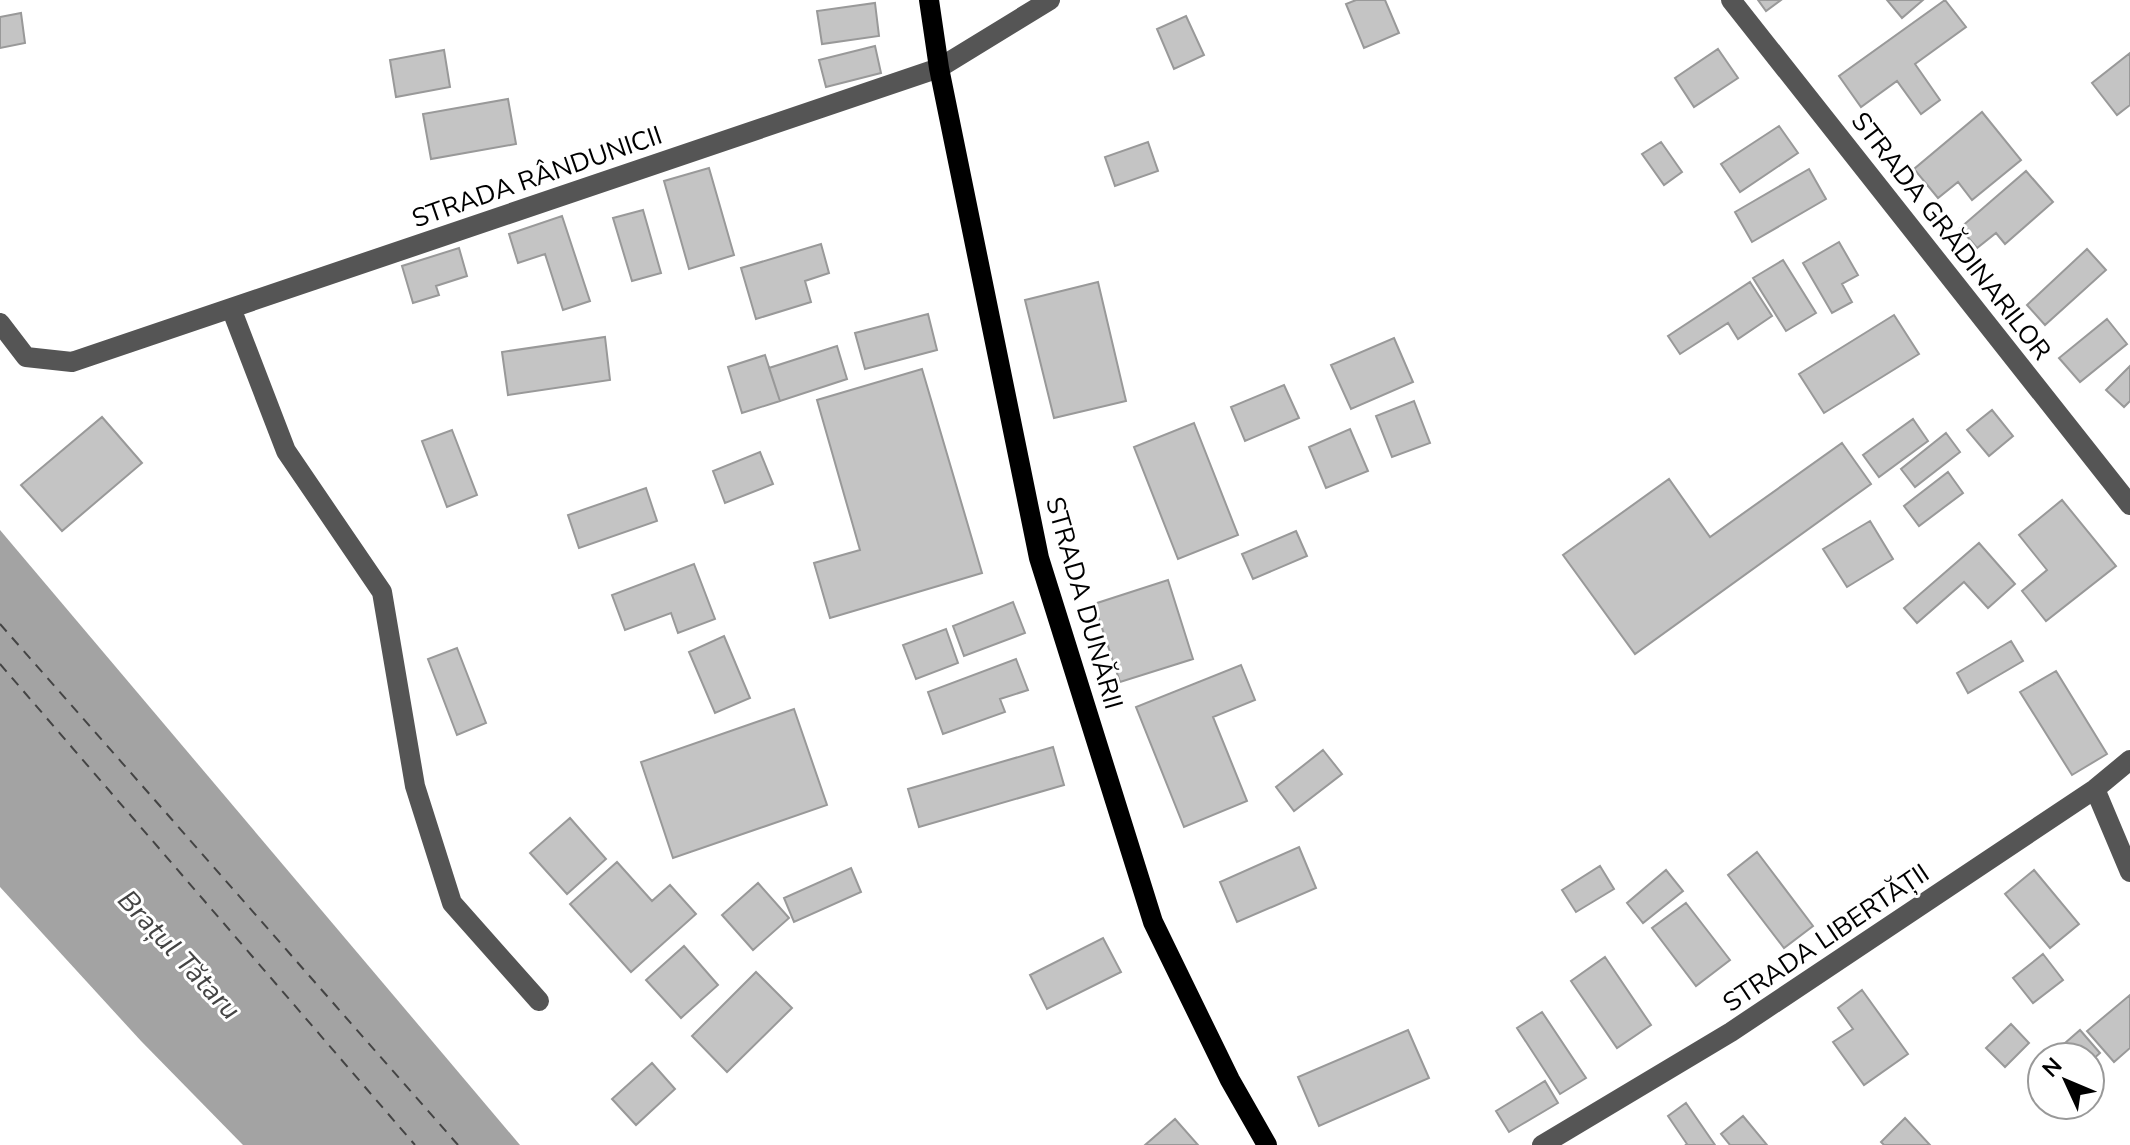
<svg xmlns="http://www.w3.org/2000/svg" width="2130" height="1145" viewBox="0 0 2130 1145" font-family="'Nunito Sans',sans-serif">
<rect width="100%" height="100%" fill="#fff"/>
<path fill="#a3a3a3" d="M 0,530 L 520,1145 L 243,1145 L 141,1041 L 0,887 Z"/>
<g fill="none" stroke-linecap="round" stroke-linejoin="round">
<path stroke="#444" stroke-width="2" stroke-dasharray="10 8" stroke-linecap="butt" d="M 0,624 L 458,1145
M 0,664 L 415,1145"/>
</g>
<path fill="#c4c4c4" stroke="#999" stroke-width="2" d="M 1356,0 L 1385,0 L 1399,33 L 1364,48 L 1346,4 Z
M 1758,0 L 1781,0 L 1766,11 Z
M 1887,0 L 1923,0 L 1902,18 Z
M 1945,0 L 1966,27 L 1915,64 L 1940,100 L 1921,114 L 1897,81 L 1861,107 L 1839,76 Z
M 875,3 L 879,36 L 822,44 L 817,11 Z
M 21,13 L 25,43 L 0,48 L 0,17 Z
M 1186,16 L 1204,55 L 1174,69 L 1157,29 Z
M 875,46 L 881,73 L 826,87 L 819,60 Z
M 1718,49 L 1738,78 L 1694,107 L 1675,78 Z
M 444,50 L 450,87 L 396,97 L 390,60 Z
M 2130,53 L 2130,105 L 2117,115 L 2092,83 Z
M 508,99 L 516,144 L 431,159 L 423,114 Z
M 1982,112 L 2021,160 L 1972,200 L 1958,182 L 1938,198 L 1914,169 Z
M 1779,126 L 1798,153 L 1740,192 L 1721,164 Z
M 1148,142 L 1158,171 L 1115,186 L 1105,157 Z
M 1661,142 L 1682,172 L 1664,185 L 1642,154 Z
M 709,168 L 734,255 L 689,269 L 664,181 Z
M 1809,169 L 1826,199 L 1752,242 L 1735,212 Z
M 2026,171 L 2053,202 L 2005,244 L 1996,233 L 1977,248 L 1960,228 Z
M 643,210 L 661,273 L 632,281 L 613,218 Z
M 562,216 L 590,301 L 563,310 L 545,254 L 518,263 L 509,234 Z
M 1839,242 L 1858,275 L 1842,284 L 1852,302 L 1832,313 L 1803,263 Z
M 821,244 L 829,273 L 805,281 L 811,302 L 756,319 L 741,268 Z
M 459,248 L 467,276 L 436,286 L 439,295 L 413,303 L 402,266 Z
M 2087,249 L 2106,270 L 2045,325 L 2027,305 Z
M 1783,260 L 1816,313 L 1786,331 L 1753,278 Z
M 1098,282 L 1126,401 L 1054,418 L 1025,300 Z
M 1750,282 L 1772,316 L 1738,339 L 1728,323 L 1680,354 L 1668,336 Z
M 928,314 L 937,350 L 865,369 L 855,333 Z
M 1894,315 L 1919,354 L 1824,413 L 1799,374 Z
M 2107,319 L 2127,344 L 2080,382 L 2059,358 Z
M 605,337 L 610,380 L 508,395 L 502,352 Z
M 1394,338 L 1413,382 L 1351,409 L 1331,365 Z
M 837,346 L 847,379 L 780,401 L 769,368 Z
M 765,355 L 780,401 L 742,413 L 728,367 Z
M 2130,366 L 2130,401 L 2124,407 L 2106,390 Z
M 922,369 L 982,573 L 830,618 L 814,563 L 860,550 L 817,400 Z
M 1284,385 L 1299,418 L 1245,441 L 1231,407 Z
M 1414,401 L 1430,443 L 1392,457 L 1376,416 Z
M 1992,410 L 2013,436 L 1989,456 L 1967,430 Z
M 102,417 L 142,463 L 62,531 L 21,485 Z
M 1913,419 L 1928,441 L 1879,477 L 1863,455 Z
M 1194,423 L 1238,535 L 1178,559 L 1134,447 Z
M 1350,429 L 1368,471 L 1326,488 L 1309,447 Z
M 452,430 L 477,495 L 447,507 L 422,441 Z
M 1946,433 L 1960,452 L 1915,487 L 1901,469 Z
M 1842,443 L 1871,484 L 1635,654 L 1563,555 L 1669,479 L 1710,537 Z
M 760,452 L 773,484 L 725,503 L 713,471 Z
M 1948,472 L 1963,493 L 1919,526 L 1904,506 Z
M 646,488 L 657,521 L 579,548 L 568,515 Z
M 2062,500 L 2116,566 L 2046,621 L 2022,591 L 2047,570 L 2019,535 Z
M 1870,521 L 1893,559 L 1847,587 L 1823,549 Z
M 1296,531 L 1307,556 L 1253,579 L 1242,554 Z
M 1979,543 L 2015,584 L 1988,608 L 1964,582 L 1917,623 L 1904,608 Z
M 694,564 L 715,619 L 678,633 L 671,613 L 625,630 L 612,595 Z
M 1168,580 L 1193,659 L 1120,682 L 1094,604 Z
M 1013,602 L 1025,633 L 964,656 L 953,626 Z
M 946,629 L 958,663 L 916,679 L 903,645 Z
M 724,636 L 750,698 L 715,713 L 689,652 Z
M 2011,641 L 2023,661 L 1968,693 L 1957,673 Z
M 457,648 L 486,723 L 457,735 L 428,659 Z
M 1016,659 L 1028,690 L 1000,699 L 1005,712 L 943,734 L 928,692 Z
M 1241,665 L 1255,700 L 1213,717 L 1247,801 L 1184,827 L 1136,707 Z
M 2056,671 L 2107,754 L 2072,775 L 2020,692 Z
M 794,709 L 827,805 L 673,858 L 641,762 Z
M 1053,747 L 1064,785 L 919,827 L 908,789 Z
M 1323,750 L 1342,774 L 1294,811 L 1276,787 Z
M 570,818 L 606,859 L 567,894 L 530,853 Z
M 1299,847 L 1316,888 L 1237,922 L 1220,882 Z
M 1757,852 L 1813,926 L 1784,948 L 1728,875 Z
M 617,862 L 652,901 L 670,885 L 696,914 L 631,972 L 570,904 Z
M 1600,866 L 1614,889 L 1576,912 L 1562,890 Z
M 851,868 L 861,892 L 794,922 L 784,898 Z
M 1666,870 L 1683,891 L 1643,923 L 1627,903 Z
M 2034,870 L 2079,924 L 2050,948 L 2005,894 Z
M 758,883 L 789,918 L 753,950 L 722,915 Z
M 1686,903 L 1730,960 L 1696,986 L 1652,928 Z
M 1103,938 L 1121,972 L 1047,1009 L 1030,975 Z
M 684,946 L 718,985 L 681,1018 L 646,980 Z
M 2043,954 L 2063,980 L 2033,1003 L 2013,978 Z
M 1605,957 L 1651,1025 L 1617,1048 L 1571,981 Z
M 756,972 L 792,1008 L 727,1072 L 692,1036 Z
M 1862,990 L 1908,1054 L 1864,1085 L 1833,1042 L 1853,1029 L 1838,1008 Z
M 2130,995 L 2130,1048 L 2114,1062 L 2087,1031 Z
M 1542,1012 L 1586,1078 L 1560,1094 L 1517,1028 Z
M 2011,1024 L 2029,1043 L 2005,1067 L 1986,1048 Z
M 1408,1030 L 1429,1078 L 1319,1126 L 1298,1077 Z
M 2080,1030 L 2100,1053 L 2090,1062 L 2090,1057 L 2049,1057 Z
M 652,1063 L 675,1089 L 636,1125 L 612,1099 Z
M 1545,1081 L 1558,1103 L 1509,1132 L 1496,1111 Z
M 1686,1103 L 1715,1145 L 1685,1145 L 1687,1144 L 1668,1116 Z
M 1743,1116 L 1767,1145 L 1730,1145 L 1721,1134 Z
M 1905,1118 L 1930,1145 L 1884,1145 L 1881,1142 Z
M 1175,1119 L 1198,1145 L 1145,1145 Z"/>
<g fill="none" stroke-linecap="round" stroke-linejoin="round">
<path stroke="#555" stroke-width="20" d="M 1731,0 L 2130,505
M 231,308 L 286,451 L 382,592 L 415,786 L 452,903 L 539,1001
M 0,323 L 26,357 L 72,362 L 939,68 L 1050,0
M 2095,789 L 2130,872
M 1542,1145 L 1731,1032 L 2095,789 L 2130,760"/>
<path stroke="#000" stroke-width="20" d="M 929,0 L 939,68 L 1039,558 L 1153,922 L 1230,1080 L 1267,1145"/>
</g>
<g text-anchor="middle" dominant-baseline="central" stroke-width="6" stroke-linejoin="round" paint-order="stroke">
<g font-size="26" fill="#000" stroke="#fff">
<text transform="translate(537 177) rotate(-19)">STRADA RÂNDUNICII</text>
<text transform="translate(1951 236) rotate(52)">STRADA GRĂDINARILOR</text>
<text transform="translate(1084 603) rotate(74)">STRADA DUNĂRII</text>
<text transform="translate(1826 938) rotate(-34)">STRADA LIBERTĂȚII</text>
</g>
<g font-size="28" font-style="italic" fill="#444" stroke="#fff">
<text transform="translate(179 955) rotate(47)">Brațul Tătaru</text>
</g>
</g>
<g transform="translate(2066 1081) rotate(314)"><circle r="38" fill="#ffffff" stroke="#999999" stroke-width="2"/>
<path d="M0-6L14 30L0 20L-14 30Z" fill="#000000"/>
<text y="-12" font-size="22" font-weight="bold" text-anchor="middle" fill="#000000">N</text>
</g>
</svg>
